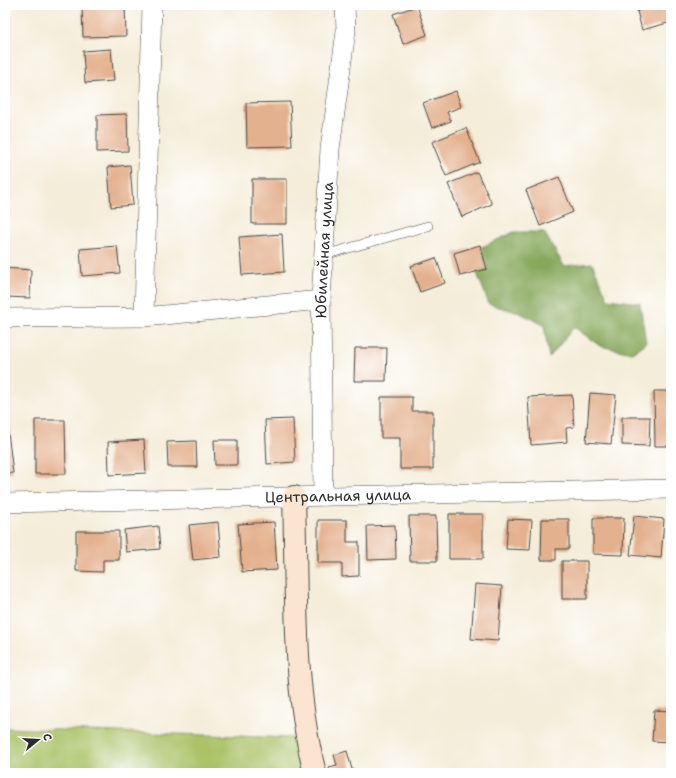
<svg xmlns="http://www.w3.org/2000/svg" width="676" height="778" viewBox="0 0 676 778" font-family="'Shantell Sans',sans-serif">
<rect width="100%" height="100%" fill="#fff"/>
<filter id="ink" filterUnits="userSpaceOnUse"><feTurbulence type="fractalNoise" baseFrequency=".025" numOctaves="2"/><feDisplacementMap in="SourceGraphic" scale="8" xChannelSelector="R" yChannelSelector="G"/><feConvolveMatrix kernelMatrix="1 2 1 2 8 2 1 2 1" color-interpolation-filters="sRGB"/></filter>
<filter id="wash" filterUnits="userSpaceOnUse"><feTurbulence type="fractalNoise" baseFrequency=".012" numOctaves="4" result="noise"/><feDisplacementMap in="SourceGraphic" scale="16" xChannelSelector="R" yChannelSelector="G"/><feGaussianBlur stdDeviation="0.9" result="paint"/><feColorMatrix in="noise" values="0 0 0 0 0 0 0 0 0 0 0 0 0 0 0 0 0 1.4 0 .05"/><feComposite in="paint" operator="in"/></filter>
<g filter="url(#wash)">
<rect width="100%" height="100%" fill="#f4edd9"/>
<path fill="#aac268" stroke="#6a764a" d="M 5,728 L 292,738 L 306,773 L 5,773 Z"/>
<path fill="#87a85c" stroke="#596a44" d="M 514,232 L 544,232 L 564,266 L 592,263 L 608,299 L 640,303 L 646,343 L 632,353 L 600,346 L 574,327 L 549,358 L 544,325 L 520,313 L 489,304 L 469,253 Z"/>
<g id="blocks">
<path fill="#e4b18e" d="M 82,5 L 125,5 L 126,36 L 83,37 Z
M 657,5 L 671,5 L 671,22 L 642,30 L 637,11 Z
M 417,6 L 427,35 L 403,44 L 393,14 Z
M 111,49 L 114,81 L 85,83 L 83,51 Z
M 456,91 L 461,107 L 447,112 L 451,121 L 432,128 L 423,103 Z
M 290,102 L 292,146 L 247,147 L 246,103 Z
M 127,114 L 128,151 L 97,152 L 97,115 Z
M 466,128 L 480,162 L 446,176 L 432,142 Z
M 130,165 L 133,205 L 111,207 L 108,167 Z
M 477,172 L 492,204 L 462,217 L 448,184 Z
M 559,177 L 573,212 L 540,226 L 526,190 Z
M 252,179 L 287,179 L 287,224 L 252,224 Z
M 282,234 L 284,272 L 242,275 L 239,237 Z
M 480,245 L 487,269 L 460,276 L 454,253 Z
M 117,246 L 120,273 L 82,276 L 80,249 Z
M 436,258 L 445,283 L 420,292 L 411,266 Z
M 5,268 L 31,270 L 30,298 L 5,297 Z
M 355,348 L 387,348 L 386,381 L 354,381 Z
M 654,391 L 671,391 L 671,446 L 655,446 Z
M 590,393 L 616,395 L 611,444 L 586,442 Z
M 572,395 L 574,427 L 566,428 L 567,442 L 531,445 L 528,397 Z
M 381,397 L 412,397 L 412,411 L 433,411 L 433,469 L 400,469 L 400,438 L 381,438 Z
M 622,417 L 650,417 L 649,446 L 622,445 Z
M 293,419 L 295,462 L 267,464 L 265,420 Z
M 35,420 L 65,420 L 66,474 L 35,474 Z
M 5,432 L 8,432 L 13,473 L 5,474 Z
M 144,440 L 146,473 L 109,475 L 108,442 Z
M 214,440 L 237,440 L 237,465 L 215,465 Z
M 196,441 L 197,467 L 168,467 L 167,442 Z
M 449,514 L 483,514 L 483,559 L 449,559 Z
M 409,516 L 436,516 L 437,561 L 410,561 Z
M 634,516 L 664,519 L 661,558 L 630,555 Z
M 593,518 L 624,518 L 623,555 L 593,554 Z
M 508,519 L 532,520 L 530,550 L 506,549 Z
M 542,519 L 569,519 L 569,549 L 556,549 L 556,560 L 541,560 Z
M 318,520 L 347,520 L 347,542 L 359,542 L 359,576 L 342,577 L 342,563 L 318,563 Z
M 218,522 L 221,557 L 193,560 L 189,525 Z
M 274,522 L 277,570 L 242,572 L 238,524 Z
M 395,525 L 396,559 L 368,560 L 367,526 Z
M 158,526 L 160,549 L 126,552 L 124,530 Z
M 76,531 L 119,531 L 119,560 L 103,560 L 103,572 L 76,571 Z
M 562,561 L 587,561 L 587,599 L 562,599 Z
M 475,584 L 502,586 L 498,641 L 471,639 Z
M 654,710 L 671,711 L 671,742 L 652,741 Z
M 347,751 L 353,773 L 330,773 L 329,767 L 337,765 L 334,755 Z"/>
</g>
</g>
<g filter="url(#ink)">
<use href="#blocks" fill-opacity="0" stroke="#494845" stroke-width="1"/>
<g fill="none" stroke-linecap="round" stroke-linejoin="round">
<g stroke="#494845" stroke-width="10">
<path id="lane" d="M 324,255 L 428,226"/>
</g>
<g stroke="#494845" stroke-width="20">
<g id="street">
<path d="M 144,317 L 152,5"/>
<path d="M 5,318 L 144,317 L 321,300"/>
<path id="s1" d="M 323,496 L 321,300 L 330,149 L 346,31 L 345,5"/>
<path id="s2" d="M 5,503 L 671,489"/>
</g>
</g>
<g stroke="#494845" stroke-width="24">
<path id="secondary" d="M 294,497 C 297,588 292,685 315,773"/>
</g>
<use href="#lane" stroke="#fff" stroke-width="9"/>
<use href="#street" stroke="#fff" stroke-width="19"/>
<use href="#secondary" stroke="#fce5d0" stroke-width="22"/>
</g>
</g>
<g text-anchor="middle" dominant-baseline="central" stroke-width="3.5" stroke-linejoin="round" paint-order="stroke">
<g font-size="15" fill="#2b2b2b" stroke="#fff">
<text stroke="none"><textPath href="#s1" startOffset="246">Юбилейная улица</textPath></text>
<text stroke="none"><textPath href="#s2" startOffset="333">Центральная улица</textPath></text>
</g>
</g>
<rect width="676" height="778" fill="none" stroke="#fff" stroke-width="20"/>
<g transform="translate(38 740) rotate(72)" stroke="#ffffff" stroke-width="3" paint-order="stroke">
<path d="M0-3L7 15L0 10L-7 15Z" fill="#2b2b2b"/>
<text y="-6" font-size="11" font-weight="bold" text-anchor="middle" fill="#2b2b2b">С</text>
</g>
</svg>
